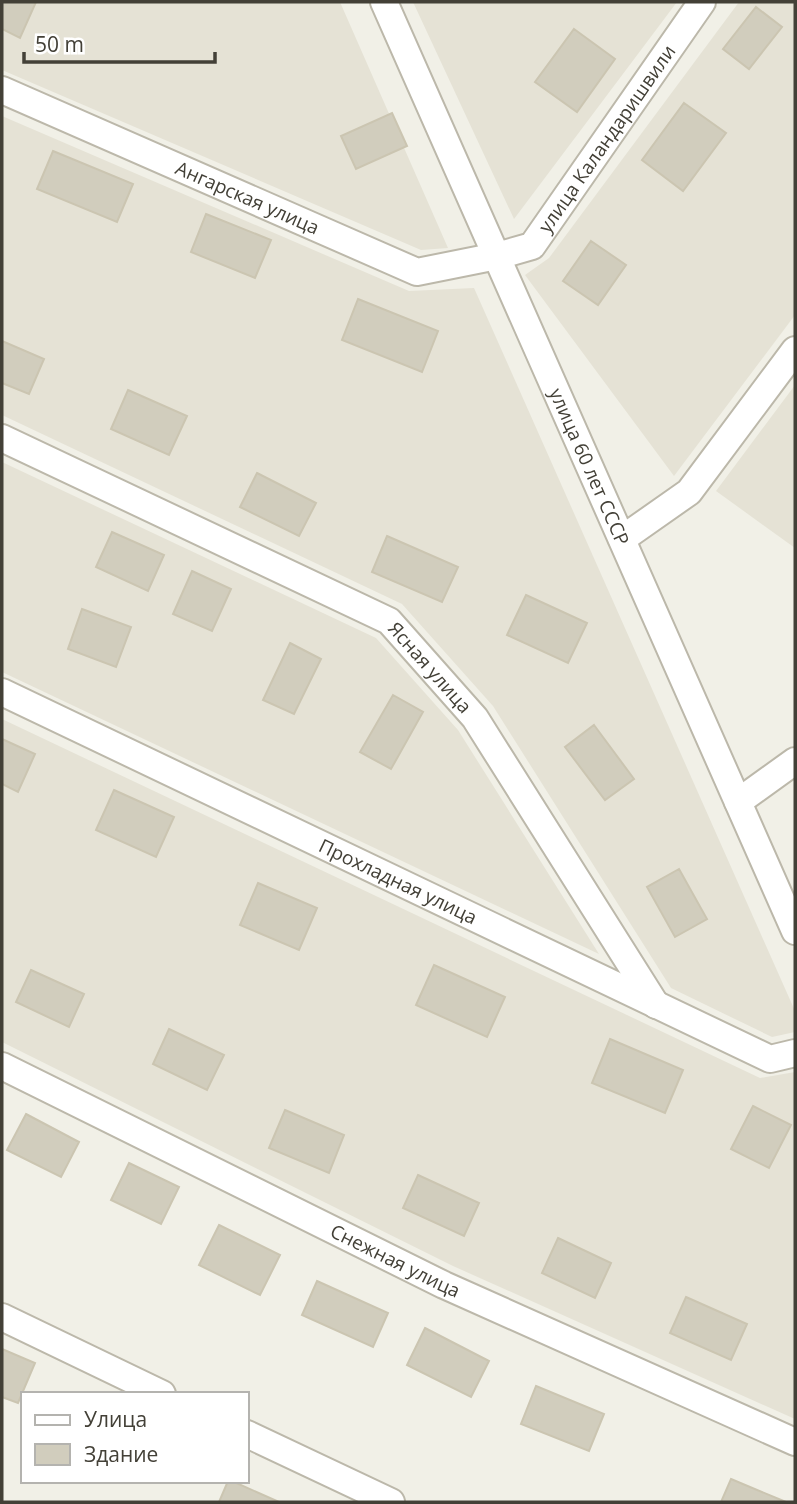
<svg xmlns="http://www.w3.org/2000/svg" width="797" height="1504" viewBox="0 0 797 1504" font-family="'Open Sans',sans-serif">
<rect width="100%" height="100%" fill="#f1f0e7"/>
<path fill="#e5e2d5" d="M 2,2 L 340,2 L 448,248 L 421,250 L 2,70 Z
M 413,2 L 677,2 L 514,219 Z
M 739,2 L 795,2 L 795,315 L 674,476 L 525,275 L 549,258 Z
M 2,116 L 409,291 L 474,288 L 795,1011 L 795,1032 L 772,1037 L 671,988 L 493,706 L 402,604 L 2,415 Z
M 795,385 L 795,548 L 716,491 Z
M 2,462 L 376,638 L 458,730 L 599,954 L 2,672 Z
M 2,719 L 760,1078 L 795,1072 L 795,1419 L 453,1266 L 2,1042 Z"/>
<path fill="#d1cdbd" stroke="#cbc5b1" stroke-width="2" d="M 2,2 L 36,2 L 20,38 L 2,29 Z
M 756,7 L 782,27 L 749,69 L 723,49 Z
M 574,29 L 615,59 L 577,112 L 535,82 Z
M 684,103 L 726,133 L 683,191 L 642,160 Z
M 392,113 L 407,146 L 356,169 L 341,136 Z
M 53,151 L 133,184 L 117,222 L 37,189 Z
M 206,214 L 271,240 L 255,278 L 191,252 Z
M 591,241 L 626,265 L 598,305 L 563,281 Z
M 358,299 L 438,331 L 422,372 L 342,340 Z
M 2,341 L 44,359 L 29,394 L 2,383 Z
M 128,390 L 187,416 L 169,455 L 111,429 Z
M 257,473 L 316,503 L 299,536 L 240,507 Z
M 112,532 L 164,555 L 148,591 L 96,567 Z
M 387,536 L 458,567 L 442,602 L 372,572 Z
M 192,571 L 231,589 L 212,631 L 173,614 Z
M 526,595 L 587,623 L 568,663 L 507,635 Z
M 82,609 L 131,627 L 116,667 L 68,649 Z
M 290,643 L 321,659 L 294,714 L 263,700 Z
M 393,695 L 423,712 L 391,769 L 360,752 Z
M 594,725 L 634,779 L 605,800 L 565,747 Z
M 2,739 L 35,754 L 18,792 L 2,784 Z
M 114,790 L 174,817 L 156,857 L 96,830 Z
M 679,869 L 707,919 L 675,937 L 647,887 Z
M 258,883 L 317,908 L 299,950 L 240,925 Z
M 434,965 L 505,997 L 487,1037 L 416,1005 Z
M 31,970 L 84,994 L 69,1027 L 16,1002 Z
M 169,1029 L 224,1055 L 207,1090 L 153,1064 Z
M 610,1039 L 683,1070 L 665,1113 L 592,1083 Z
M 753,1106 L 791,1125 L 769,1168 L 731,1149 Z
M 285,1110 L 344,1135 L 329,1173 L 269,1148 Z
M 26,1114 L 79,1142 L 61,1177 L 7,1150 Z
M 129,1163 L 179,1187 L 161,1224 L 111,1200 Z
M 418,1175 L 479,1203 L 464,1236 L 403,1208 Z
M 219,1225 L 280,1255 L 260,1295 L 199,1265 Z
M 558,1238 L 611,1263 L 595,1298 L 542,1273 Z
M 317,1281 L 388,1313 L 373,1347 L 302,1315 Z
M 686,1297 L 747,1324 L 731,1360 L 670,1333 Z
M 425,1328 L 489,1361 L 471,1397 L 407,1365 Z
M 2,1349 L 35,1363 L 18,1403 L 2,1397 Z
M 536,1386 L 604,1414 L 589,1451 L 521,1424 Z
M 731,1479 L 786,1502 L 721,1502 Z
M 228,1481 L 232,1481 L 279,1502 L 219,1502 Z"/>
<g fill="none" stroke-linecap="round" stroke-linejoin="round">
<g stroke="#bcb8aa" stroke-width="30">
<g id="street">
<path id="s1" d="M 384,2 L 795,931"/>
<path id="s2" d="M 2,90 L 417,272 L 497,256 L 532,246 L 702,2"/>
<path id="s3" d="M 2,438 L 389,621 L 475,718 L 656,1005"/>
<path d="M 622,539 L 689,492 L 795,350"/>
<path id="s4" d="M 2,692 L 770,1059 L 795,1053"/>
<path d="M 738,802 L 795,761"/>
<path id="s5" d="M 2,1066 L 444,1285 L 795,1442"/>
<path d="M 2,1317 L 162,1394"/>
<path d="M 247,1434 L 391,1502"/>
</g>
</g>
<use href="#street" stroke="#fff" stroke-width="26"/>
</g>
<g text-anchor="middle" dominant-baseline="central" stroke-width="5" stroke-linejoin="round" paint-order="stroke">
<g font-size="19" fill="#434037" stroke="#fff">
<text stroke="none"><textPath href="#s2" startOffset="702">улица Каландаришвили</textPath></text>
<text stroke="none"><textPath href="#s2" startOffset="268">Ангарская улица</textPath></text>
<text stroke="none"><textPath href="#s1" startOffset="508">улица 60 лет СССР</textPath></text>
<text stroke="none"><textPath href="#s3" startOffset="490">Ясная улица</textPath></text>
<text stroke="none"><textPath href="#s4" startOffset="439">Прохладная улица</textPath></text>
<text stroke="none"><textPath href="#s5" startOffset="439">Снежная улица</textPath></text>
</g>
</g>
<rect width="797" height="1504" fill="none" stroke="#434037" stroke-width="7"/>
<rect x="21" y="1392" width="228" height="91" fill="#ffffff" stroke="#b4b3af" stroke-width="2"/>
<rect x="35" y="1415" width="35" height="10" fill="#ffffff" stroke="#b4b3af" stroke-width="2"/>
<text x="84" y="1427" font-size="21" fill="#434037">Улица</text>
<rect x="35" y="1444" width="35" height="21" fill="#d1cdbd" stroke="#b4b3af" stroke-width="2"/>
<text x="84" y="1462" font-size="21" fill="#434037">Здание</text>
<path d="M24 52v10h191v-10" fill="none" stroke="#434037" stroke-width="3.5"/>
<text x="35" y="52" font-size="21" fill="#434037" stroke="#ffffff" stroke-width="5" paint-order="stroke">50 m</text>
</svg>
